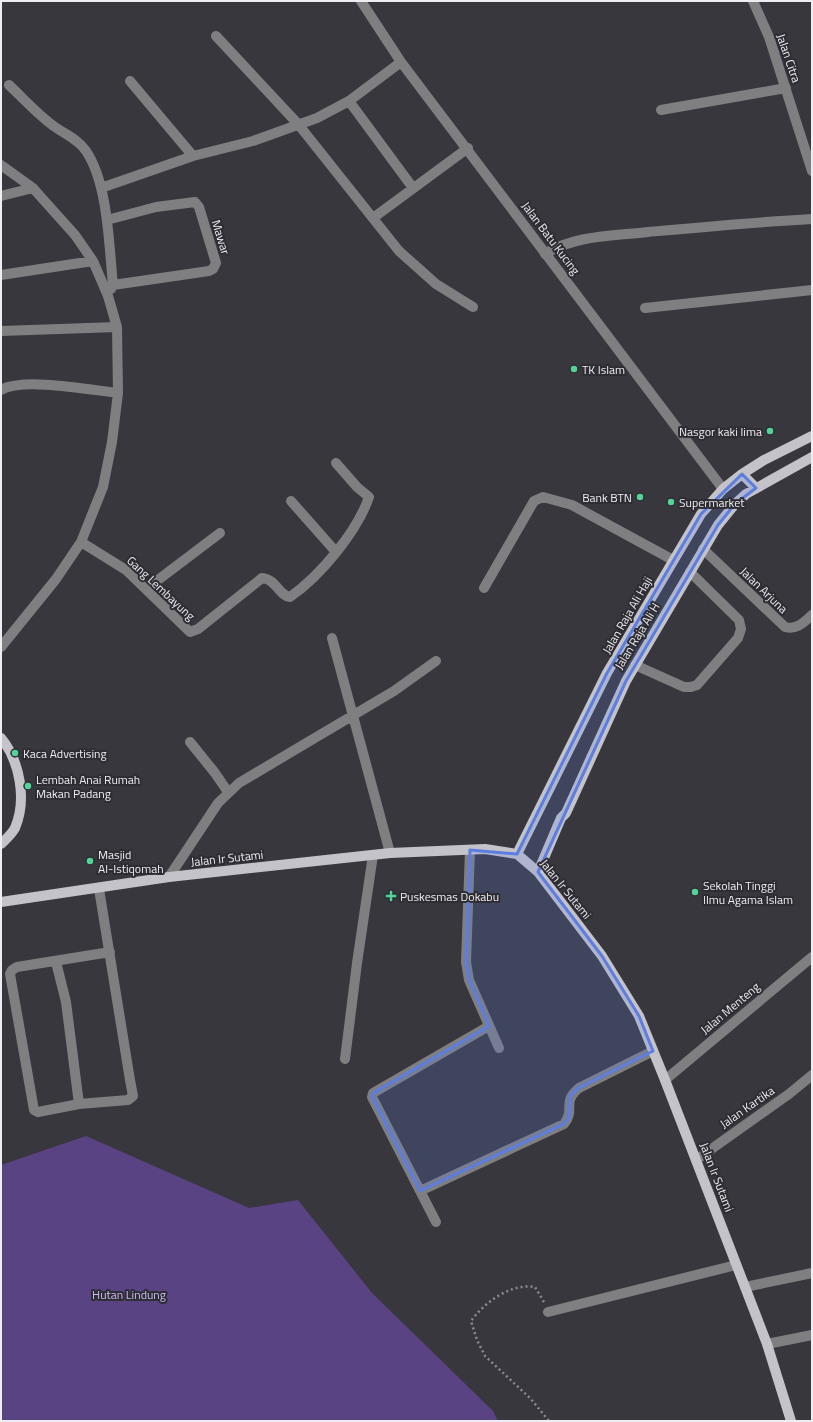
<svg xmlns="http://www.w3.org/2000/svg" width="813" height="1422" viewBox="0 0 813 1422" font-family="'Titillium Web',sans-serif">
<rect width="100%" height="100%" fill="#38373d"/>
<path fill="#5a4382" d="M 86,1136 L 249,1208 L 298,1200 L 372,1293 L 493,1411 L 498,1421 L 1,1421 L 1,1165 Z"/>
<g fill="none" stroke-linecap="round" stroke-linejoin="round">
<path stroke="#8b8a8f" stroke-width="2.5" stroke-dasharray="2 3" stroke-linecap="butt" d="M 544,1302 L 535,1287 C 510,1283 484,1303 471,1321 L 477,1340 L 485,1356 L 531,1399 L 549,1421"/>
<path stroke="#7f7e81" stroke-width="10" d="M 361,1 L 401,62 L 723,489
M 753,1 L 769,37 L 812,171
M 216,36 L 298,124 L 399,251 L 436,284 L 473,307
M 130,81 L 193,156
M 9,85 C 24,99 38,115 55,127 C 65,134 79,140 86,151 C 108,183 109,246 113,285 L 111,289
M 349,101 L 413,188
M 661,110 L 786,88
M 1,165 L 33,188 L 40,196 L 75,235 L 93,261 L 108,296 L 117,327 L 118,393 L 112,442 L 103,487 L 81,542 L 56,579 L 1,647
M 101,188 L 193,156 L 253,141 L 317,118 L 349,101 L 401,62
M 1,196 L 33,188
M 373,218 L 468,148
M 107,220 L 156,207 L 195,202 L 199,207 L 216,263 L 213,269 L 209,271 L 113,285
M 545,254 C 575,235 613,236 648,232 C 703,227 757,222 812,219
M 1,275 L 93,261
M 645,308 L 812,290
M 1,331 L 117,327
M 1,390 C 23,377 91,390 118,393
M 291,501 L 336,552
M 81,542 L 126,570 L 190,632 L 198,629 L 262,578 C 276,579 279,596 290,597 C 320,576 357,532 369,497 L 357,487 L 336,463
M 703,549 L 785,627 C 797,630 803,623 812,615
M 484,588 L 534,501 L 543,497 L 572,505 L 673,560
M 146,589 L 220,533
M 332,638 L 390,853
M 635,665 L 684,687 L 691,687 L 697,685 L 738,638 L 741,629 L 739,620 L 690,572
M 190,742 L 215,773 L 228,792
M 470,850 L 466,962 L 469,980 L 499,1048
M 169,877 L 218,803 L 239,783 L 394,691 L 436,661
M 56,962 L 66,1002 L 79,1104 L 128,1100 L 133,1096 L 130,1080 L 99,889
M 345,1059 L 357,963 L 373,855
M 665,1080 L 812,957
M 79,1104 L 38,1112 L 34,1110 L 10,974 L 12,970 L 17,967 L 110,952
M 696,1160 L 789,1094 L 812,1075
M 420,1191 L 564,1124 C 576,1109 561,1103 579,1088 L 653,1051
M 436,1222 L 372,1097 L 373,1093 L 489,1026
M 745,1287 L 812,1273
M 548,1312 L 736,1265
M 767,1344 L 812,1335"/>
<path stroke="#c5c3ca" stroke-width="10" d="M 742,474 L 756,488
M 1,738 C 20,761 27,800 15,828 C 12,834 5,840 1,844
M 517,854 L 607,673 L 701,514 L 723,489 L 742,474 L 764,460 L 812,436
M 538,872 L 561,818 L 566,813 L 626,681 L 718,525 L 735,504 L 746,494 L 812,457
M 1,902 L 169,877 L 390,853 L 485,849 L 517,854 L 538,872 L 602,956 L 639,1016 L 665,1080 L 767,1344 L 791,1421"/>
</g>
<path fill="#5c7ee0" fill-opacity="0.2" stroke="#5c7ee0" stroke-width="3" stroke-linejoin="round" d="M 742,474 L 756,488 L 735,504 L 718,525 L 626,681 L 538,872 L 602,956 L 639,1016 L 653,1051 L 579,1088 L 571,1095 L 569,1118 L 564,1124 L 420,1191 L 372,1097 L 373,1093 L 489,1026 L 469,980 L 466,962 L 470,850 L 517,854 L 607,673 L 701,514 Z"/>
<g fill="#53d396" stroke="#2e2d33" stroke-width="1.5">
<circle cx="574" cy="369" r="4"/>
<circle cx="770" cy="431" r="4"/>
<circle cx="640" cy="497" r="4"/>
<circle cx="671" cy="502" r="4"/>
<circle cx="15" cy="753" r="4"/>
<circle cx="28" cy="786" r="4"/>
<circle cx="90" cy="861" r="4"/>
<circle cx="695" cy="892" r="4"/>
<path d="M389 890h4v4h4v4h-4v4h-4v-4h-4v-4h4z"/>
</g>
<g text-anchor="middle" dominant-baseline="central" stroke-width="4" stroke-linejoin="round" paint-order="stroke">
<g font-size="12" fill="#eeedf1" stroke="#2e2d33">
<text transform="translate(789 58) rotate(71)">Jalan Citra</text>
<text transform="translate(221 237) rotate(73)">Mawar</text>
<text transform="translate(551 238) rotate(53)">Jalan Batu Kucing</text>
<text transform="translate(161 588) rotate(43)">Gang Lembayung</text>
<text transform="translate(764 590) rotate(44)">Jalan Arjuna</text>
<text transform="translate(627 615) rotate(-60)">Jalan Raja Ali Haji</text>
<text transform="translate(637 636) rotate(-59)">Jalan Raja Ali H</text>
<text transform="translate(227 858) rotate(-6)">Jalan Ir Sutami</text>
<text transform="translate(566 889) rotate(51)">Jalan Ir Sutami</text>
<text transform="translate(730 1008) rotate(-40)">Jalan Menteng</text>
<text transform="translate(747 1107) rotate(-35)">Jalan Kartika</text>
<text transform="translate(717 1177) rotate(69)">Jalan Ir Sutami</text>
</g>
<g font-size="12" fill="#eeedf1" stroke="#2e2d33" text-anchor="start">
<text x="582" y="369">TK Islam</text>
<text x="762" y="431" text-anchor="end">Nasgor kaki lima</text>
<text x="632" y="497" text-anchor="end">Bank BTN</text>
<text x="679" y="502">Supermarket</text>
<text x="23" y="753">Kaca Advertising</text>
<text x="36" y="779">Lembah Anai Rumah<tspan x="36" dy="14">Makan Padang</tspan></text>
<text x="98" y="854">Masjid<tspan x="98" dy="14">Al-Istiqomah</tspan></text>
<text x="703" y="885">Sekolah Tinggi<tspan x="703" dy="14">Ilmu Agama Islam</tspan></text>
<text x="400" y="896">Puskesmas Dokabu</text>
</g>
<g font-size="12" fill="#cdbbf7" stroke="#2e2d33">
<text x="129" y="1294">Hutan Lindung</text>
</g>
</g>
<rect width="813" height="1422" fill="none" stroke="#eeedf1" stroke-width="4"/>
</svg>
